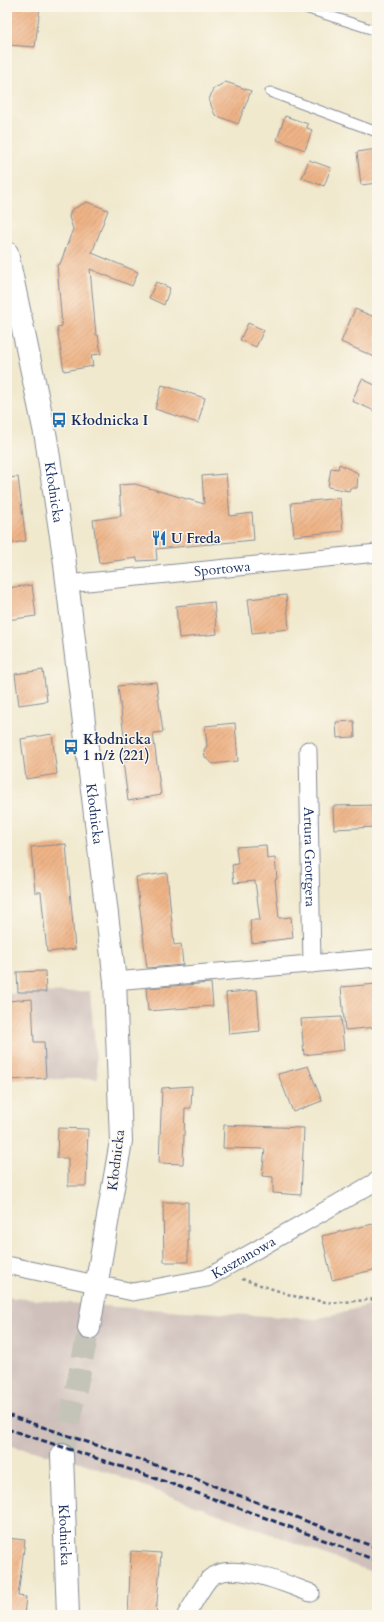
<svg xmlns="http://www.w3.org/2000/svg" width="384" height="1622" viewBox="0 0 384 1622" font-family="Cardo,serif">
<defs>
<pattern id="building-hatch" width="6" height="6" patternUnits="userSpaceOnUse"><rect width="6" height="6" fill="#efb487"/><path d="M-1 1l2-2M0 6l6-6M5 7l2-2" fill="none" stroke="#cc9b77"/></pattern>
</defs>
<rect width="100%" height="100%" fill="#fbf7ec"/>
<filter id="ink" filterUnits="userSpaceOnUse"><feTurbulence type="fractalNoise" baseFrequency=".025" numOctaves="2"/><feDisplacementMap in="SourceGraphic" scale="8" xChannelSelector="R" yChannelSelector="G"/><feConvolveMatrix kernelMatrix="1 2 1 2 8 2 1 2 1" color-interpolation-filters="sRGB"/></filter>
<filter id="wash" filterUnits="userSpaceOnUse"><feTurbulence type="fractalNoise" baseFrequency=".012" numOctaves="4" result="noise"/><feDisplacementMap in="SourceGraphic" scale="16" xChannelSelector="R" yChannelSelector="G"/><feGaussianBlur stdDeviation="0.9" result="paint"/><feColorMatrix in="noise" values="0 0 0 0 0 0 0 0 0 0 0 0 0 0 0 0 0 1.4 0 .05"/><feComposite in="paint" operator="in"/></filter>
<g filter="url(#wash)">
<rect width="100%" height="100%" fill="#f0e9ce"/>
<path fill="#cfc0bb" d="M 90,991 L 98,1079 L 7,1079 L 7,994 Z
M 7,1296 L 15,1298 L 117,1307 L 316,1319 L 377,1303 L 377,1574 L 80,1462 L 7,1445 Z"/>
<g id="blocks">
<path fill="url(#building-hatch)" d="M 7,7 L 40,7 L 35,47 L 7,45 Z
M 226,82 L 251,91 L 238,124 L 215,115 L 209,100 L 213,89 Z
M 285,116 L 308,124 L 307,128 L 312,130 L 305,150 L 277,140 Z
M 377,149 L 377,183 L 361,185 L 357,152 Z
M 309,160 L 331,168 L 324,186 L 302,178 Z
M 87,202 L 108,210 L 92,253 L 138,272 L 132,286 L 90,269 L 96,335 L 98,335 L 101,354 L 91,355 L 93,366 L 64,371 L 57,327 L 62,326 L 57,265 L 60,264 L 73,229 L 69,217 L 71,210 Z
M 156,282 L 170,288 L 164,305 L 149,298 Z
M 355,309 L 377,318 L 377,358 L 341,342 Z
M 248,323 L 264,330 L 256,347 L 240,340 Z
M 362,379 L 377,386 L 377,412 L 352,401 Z
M 162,385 L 205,398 L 198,423 L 155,409 Z
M 339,464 L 358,473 L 357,488 L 350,488 L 349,491 L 328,487 L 331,468 L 338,469 Z
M 226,474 L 230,516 L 252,513 L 254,540 L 156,549 L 157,560 L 137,561 L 137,558 L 99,563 L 93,520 L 121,516 L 119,485 L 135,484 L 204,504 L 202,476 Z
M 18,477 L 26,541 L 7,544 L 7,478 Z
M 340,498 L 343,531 L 294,536 L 291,503 Z
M 32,585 L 36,616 L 7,620 L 7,588 Z
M 286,595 L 289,629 L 252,633 L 248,599 Z
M 214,602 L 217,634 L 179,638 L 176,606 Z
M 43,670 L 47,701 L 19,705 L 15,674 Z
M 156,682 L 163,732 L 153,733 L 161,795 L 128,801 L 123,761 L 127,761 L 118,686 Z
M 354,721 L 355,737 L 337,738 L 336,722 Z
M 235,723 L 238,761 L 213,764 L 205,757 L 204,750 L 207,746 L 205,726 Z
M 52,734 L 57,774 L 26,779 L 21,739 Z
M 377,805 L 377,827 L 334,829 L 333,806 Z
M 66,844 L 75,949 L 47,952 L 41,892 L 35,892 L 31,847 Z
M 266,845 L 267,859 L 275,858 L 277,879 L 275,879 L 279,918 L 291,917 L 293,938 L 252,943 L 250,920 L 260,920 L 255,881 L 234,883 L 232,865 L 238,864 L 236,847 Z
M 167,873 L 174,945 L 181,944 L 183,965 L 147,968 L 136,877 Z
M 45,971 L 46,992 L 18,992 L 17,972 Z
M 211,983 L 213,1006 L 148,1011 L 146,988 Z
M 377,984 L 377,1027 L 345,1030 L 341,987 Z
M 257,990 L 260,1031 L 229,1034 L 226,993 Z
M 32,999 L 34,1042 L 44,1042 L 46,1078 L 7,1080 L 7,1001 Z
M 341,1017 L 344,1050 L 304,1055 L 301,1019 Z
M 308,1066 L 322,1101 L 293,1112 L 278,1074 Z
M 192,1086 L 191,1108 L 185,1108 L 183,1164 L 159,1163 L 162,1088 Z
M 224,1125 L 304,1128 L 301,1195 L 273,1193 L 273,1177 L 262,1176 L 265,1149 L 223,1148 Z
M 58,1128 L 88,1129 L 86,1186 L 68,1186 L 68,1158 L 57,1158 Z
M 163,1202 L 188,1202 L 188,1262 L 164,1262 Z
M 377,1223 L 377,1269 L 332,1280 L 322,1236 Z
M 7,1538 L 25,1540 L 18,1596 L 26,1597 L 24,1615 L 7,1615 Z
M 131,1551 L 161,1553 L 156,1615 L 128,1615 Z"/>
</g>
</g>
<g filter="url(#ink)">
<use href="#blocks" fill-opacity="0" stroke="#868c96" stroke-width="1"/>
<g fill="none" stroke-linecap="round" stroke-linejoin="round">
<path stroke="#c5c4b8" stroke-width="22" stroke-dasharray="22 11" stroke-linecap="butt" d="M 62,1455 L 89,1328"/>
<g stroke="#868c96" stroke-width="11">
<path id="lane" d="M 302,7 L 377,31
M 270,92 L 377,132"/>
</g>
<g stroke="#868c96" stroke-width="19">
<g id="street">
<path id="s1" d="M 67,584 L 377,553"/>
<path id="s2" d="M 308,750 L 312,964"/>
<path d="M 115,981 L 377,958"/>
<path id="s3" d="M 7,1265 L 133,1292 L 207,1278 L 377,1181"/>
<path d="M 186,1615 C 192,1606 203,1585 210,1578 C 231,1559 288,1585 311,1593"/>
</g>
</g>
<g stroke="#868c96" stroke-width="24">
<g id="secondary">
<path id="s4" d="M 7,253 L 46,438 L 64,556 L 115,981 L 121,1141 L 89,1328"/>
<path id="s5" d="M 62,1455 L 68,1615"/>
</g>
</g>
<path stroke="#868c96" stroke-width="2.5" stroke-dasharray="3 3" stroke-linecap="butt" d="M 242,1279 L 300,1298 L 333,1303 L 377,1299"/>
<use href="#lane" stroke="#fff" stroke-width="9"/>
<use href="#street" stroke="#fff" stroke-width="17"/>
<use href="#secondary" stroke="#fff" stroke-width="22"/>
<path stroke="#1b2f5e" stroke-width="3" stroke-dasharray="6 3" stroke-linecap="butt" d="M 7,1415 L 188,1476 L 377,1548
M 7,1429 C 132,1469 255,1512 377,1561"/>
</g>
</g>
<defs>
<g id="bus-bare" transform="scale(1.2)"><path d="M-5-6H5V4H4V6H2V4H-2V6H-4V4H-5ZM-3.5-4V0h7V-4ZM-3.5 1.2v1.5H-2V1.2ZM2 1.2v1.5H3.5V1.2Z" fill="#1f6fb2" stroke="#fbf7ec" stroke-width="2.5" paint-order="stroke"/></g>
<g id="restaurant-bare" transform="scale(1.2)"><path d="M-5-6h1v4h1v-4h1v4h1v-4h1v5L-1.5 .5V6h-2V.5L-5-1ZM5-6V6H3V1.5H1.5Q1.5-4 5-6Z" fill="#1f6fb2" stroke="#fbf7ec" stroke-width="2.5" paint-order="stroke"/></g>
</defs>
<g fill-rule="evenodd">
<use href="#bus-bare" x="59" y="420"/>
<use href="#restaurant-bare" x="159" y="538"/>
<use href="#bus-bare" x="71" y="747"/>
</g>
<g text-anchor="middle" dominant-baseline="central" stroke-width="3" stroke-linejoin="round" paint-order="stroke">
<g font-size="14" font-weight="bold" fill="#1b2f5e" stroke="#fbf7ec" text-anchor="start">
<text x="71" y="420">Kłodnicka I</text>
<text x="171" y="538">U Freda</text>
<text x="83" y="739">Kłodnicka<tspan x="83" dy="16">1 n/ż (221)</tspan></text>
</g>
<g font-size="14" fill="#1b2f5e" stroke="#fbf7ec">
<text stroke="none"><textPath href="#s4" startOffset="244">Kłodnicka</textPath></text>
<text stroke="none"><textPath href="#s1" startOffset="156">Sportowa</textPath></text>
<text stroke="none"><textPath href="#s4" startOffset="568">Kłodnicka</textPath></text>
<text stroke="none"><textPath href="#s2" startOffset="107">Artura Grottgera</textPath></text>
<text transform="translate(116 1160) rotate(-83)">Kłodnicka</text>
<text stroke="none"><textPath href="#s3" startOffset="246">Kasztanowa</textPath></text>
<text stroke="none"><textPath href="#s5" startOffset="80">Kłodnicka</textPath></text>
</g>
</g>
<rect width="384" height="1622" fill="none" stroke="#fbf7ec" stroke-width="24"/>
</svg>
